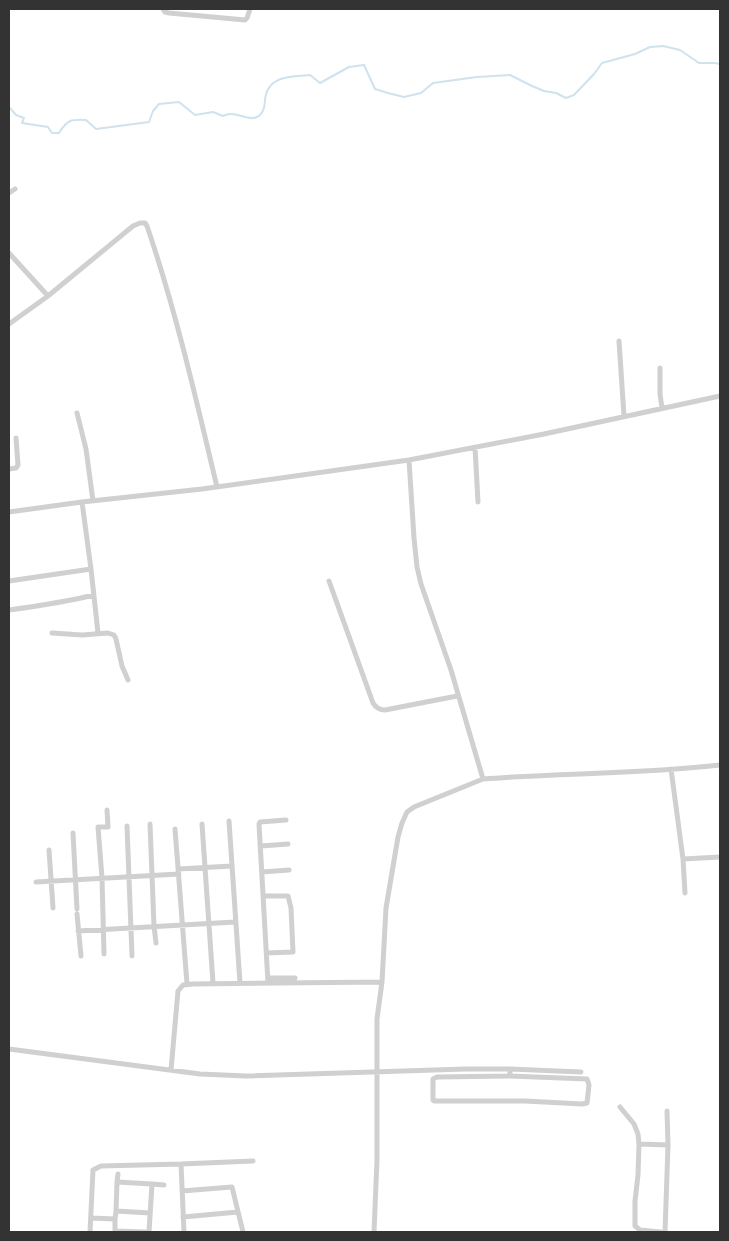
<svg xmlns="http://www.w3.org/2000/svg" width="729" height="1241" viewBox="0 0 729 1241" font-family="'Fira Sans Condensed',sans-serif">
<rect width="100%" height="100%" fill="#fff"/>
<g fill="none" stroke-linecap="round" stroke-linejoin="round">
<path stroke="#cfe2ee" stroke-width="2" d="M 9,107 L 16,115 L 24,118 L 22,123 L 48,127 L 52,133 L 59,133 C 67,120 71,119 86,120 L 96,129 L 149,122 L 153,111 L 159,104 L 179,102 L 195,115 L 213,112 L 223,116 C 225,115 227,114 230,114 C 240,113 251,123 260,115 C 265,110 264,107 265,101 C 266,76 291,76 310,75 L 320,83 L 349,67 L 364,65 L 375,89 L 388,93 L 404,97 L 421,93 L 433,83 L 477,77 L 510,75 L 532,86 L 544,91 L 556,93 L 566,98 L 574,95 L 594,74 L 602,63 L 635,54 L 650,47 L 663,46 L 680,50 L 699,63 L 715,63 L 720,64"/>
<path stroke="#d0d0d0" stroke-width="5" d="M 163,9 L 165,12 L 169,13 L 245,20 L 247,18 L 250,9
M 9,193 L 15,189
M 9,253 L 48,296
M 9,324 L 48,296 L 133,226 L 140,223 L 145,223 L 147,226 C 176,311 196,399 217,487
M 619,341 L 624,416
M 660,368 L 660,394 L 662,408
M 77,413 L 86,449 L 93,501
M 475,447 L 478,502
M 9,469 L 16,468 L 18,465 L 16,438
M 82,502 L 91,569 L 98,633
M 9,512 L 82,502 L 202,489 L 409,460 L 544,434 L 720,396
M 9,581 L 91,569
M 329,581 L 373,703 C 376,708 379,710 385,710 L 457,696
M 9,610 C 38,606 66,602 94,595
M 52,633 L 82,635 L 108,633 L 114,635 L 116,639 L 122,666 L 128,680
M 671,769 L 683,859 L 685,893
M 483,779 C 562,773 641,774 720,765
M 229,821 L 240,983
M 150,824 L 154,926 L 156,943
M 202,824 L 213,983
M 127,826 L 132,956
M 175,829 L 187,984
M 73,833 L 77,909
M 261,846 L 288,844
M 49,850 L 53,908
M 683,859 L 720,857
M 178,869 L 232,866
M 262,872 L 289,870
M 36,882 L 179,874
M 263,896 L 288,896 L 291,908 L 293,952 L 266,953
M 77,914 L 81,956
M 78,931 L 235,922
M 104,954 L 102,878 L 98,827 L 108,827 L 107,810
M 268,978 L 295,978
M 268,983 L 259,824 L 260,822 L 286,820
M 9,1049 L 200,1074 L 246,1076 L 466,1069 L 510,1069 L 581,1072
M 510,1069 L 510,1076 L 587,1079 L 589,1085 L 587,1103 L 582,1104 L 525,1101 L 434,1101 L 433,1100 L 433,1079 L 437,1077 L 510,1076
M 171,1070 L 178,991 L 183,985 L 193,984 L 382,982
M 620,1107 L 634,1124 L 638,1134 L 639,1144 L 638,1175 L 635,1201 L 635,1226 L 640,1230 L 661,1232
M 639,1144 L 668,1145
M 181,1164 L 184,1232
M 117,1182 L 118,1174
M 152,1184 L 164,1185
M 182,1191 L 232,1187 L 243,1232
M 116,1211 L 117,1182 L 152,1184 L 149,1232
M 183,1217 L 238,1212
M 91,1218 L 115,1219 L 115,1232
M 115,1219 L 116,1211 L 150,1213
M 115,1231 L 146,1232
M 90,1232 L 93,1170 L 101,1166 L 181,1164 L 253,1161
M 374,1232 L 377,1160 L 377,1019 L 382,982 L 386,908 L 398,837 L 402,823 L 407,812 L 414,807 L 483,779 L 451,670 L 421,584 L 417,567 L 414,538 L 409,460
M 665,1232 L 668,1145 L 667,1111"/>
</g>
<rect width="729" height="1241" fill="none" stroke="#333333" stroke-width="20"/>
</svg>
